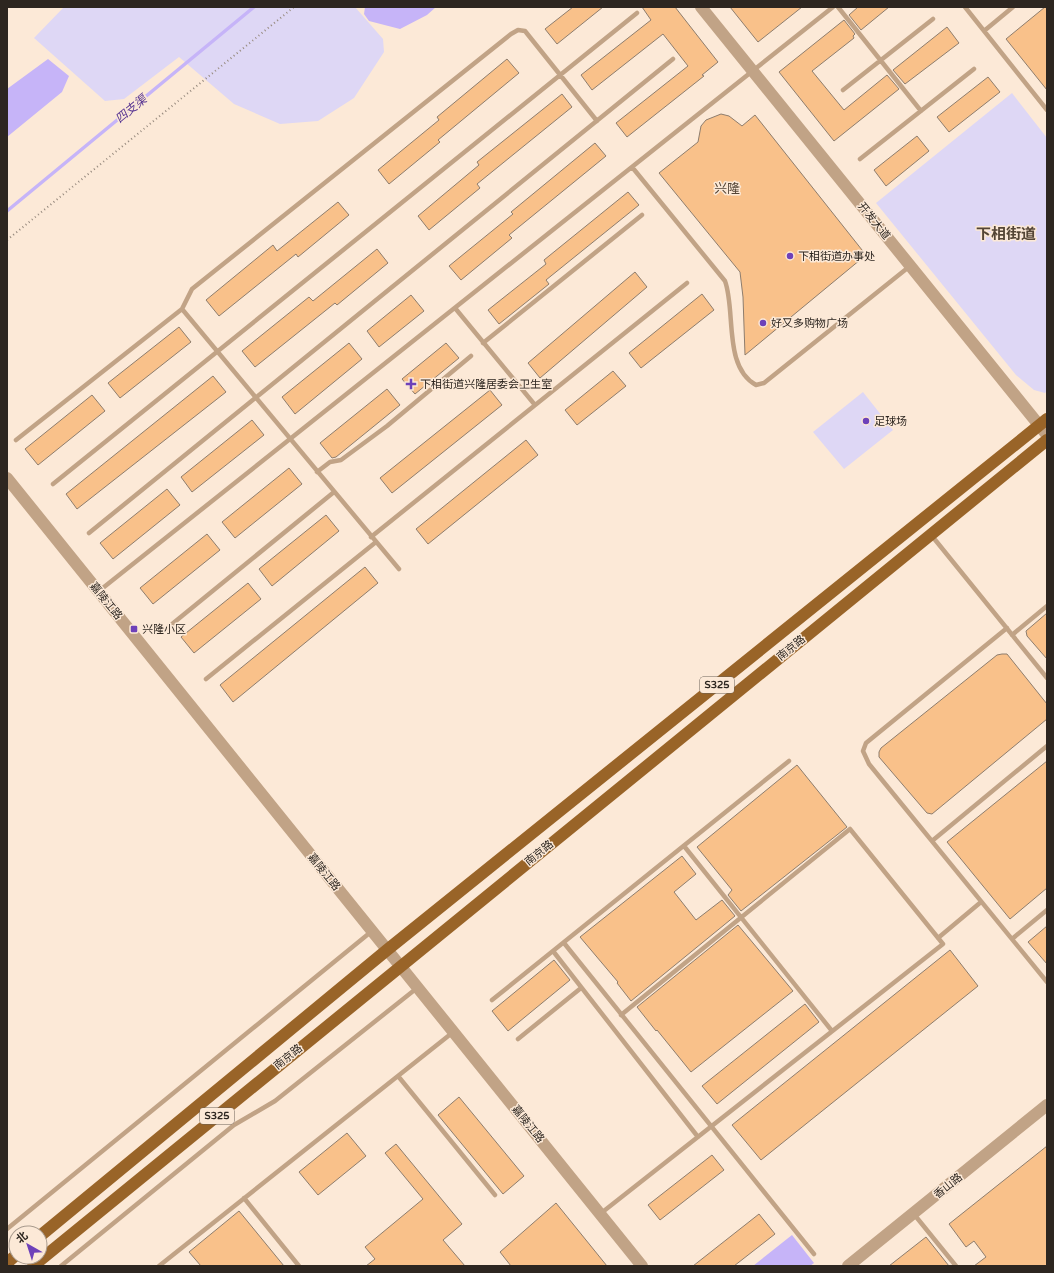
<svg xmlns="http://www.w3.org/2000/svg" width="1054" height="1273" viewBox="0 0 1054 1273" font-family="'Varela Round','Noto Sans SC',sans-serif">
<rect width="100%" height="100%" fill="#fce9d7"/>
<path fill="#ded7f5" d="M 64,7 L 355,7 L 383,39 L 384,52 L 354,98 L 318,121 L 280,124 L 234,104 L 179,57 L 124,99 L 105,101 L 34,38 Z
M 1012,93 L 1047,138 L 1047,391 L 1045,393 L 1034,390 L 1016,375 L 876,203 Z
M 863,392 L 893,430 L 844,469 L 813,432 Z"/>
<path fill="#c6b4f8" d="M 365,7 L 436,7 L 427,15 L 400,29 L 369,21 L 364,14 Z
M 48,59 L 69,76 L 62,92 L 7,137 L 7,89 Z
M 792,1235 L 814,1263 L 810,1266 L 753,1266 Z"/>
<g fill="none" stroke-linecap="round" stroke-linejoin="round">
<path stroke="#c6b4f8" stroke-width="3.5" d="M 7,211 L 254,7"/>
</g>
<path fill="#f9c18a" stroke="#8e7d6d" d="M 573,7 L 603,7 L 557,44 L 545,29 Z
M 642,7 L 675,7 L 718,62 L 702,75 L 704,76 L 627,137 L 616,123 L 688,66 L 663,34 L 592,90 L 581,75 L 651,20 Z
M 730,7 L 802,7 L 758,42 Z
M 858,7 L 889,7 L 861,30 L 849,15 Z
M 1045,7 L 1047,7 L 1047,90 L 1006,39 Z
M 844,20 L 855,34 L 853,36 L 854,38 L 812,71 L 844,110 L 887,75 L 899,89 L 834,141 L 779,72 Z
M 947,27 L 959,43 L 905,84 L 893,70 Z
M 507,59 L 519,73 L 438,140 L 440,142 L 389,184 L 378,170 L 439,120 L 437,117 Z
M 988,77 L 1000,92 L 949,132 L 937,117 Z
M 562,94 L 572,107 L 477,184 L 480,188 L 429,230 L 418,216 L 479,165 L 477,162 Z
M 721,114 L 729,116 L 742,126 L 755,115 L 866,255 L 745,355 L 743,297 L 740,272 L 659,173 L 698,142 L 701,126 L 706,120 Z
M 917,136 L 929,151 L 886,186 L 874,170 Z
M 595,143 L 606,156 L 509,235 L 512,238 L 461,280 L 449,266 L 513,214 L 511,212 Z
M 628,192 L 639,205 L 546,280 L 549,284 L 499,324 L 488,310 L 546,264 L 544,260 Z
M 338,202 L 349,215 L 298,257 L 296,254 L 219,316 L 206,300 L 273,245 L 277,251 Z
M 377,249 L 388,263 L 337,305 L 335,303 L 255,367 L 242,351 L 309,297 L 313,301 Z
M 635,272 L 647,287 L 540,378 L 528,363 Z
M 702,294 L 714,310 L 641,368 L 629,353 Z
M 411,295 L 424,311 L 379,347 L 367,331 Z
M 179,327 L 191,342 L 120,398 L 108,383 Z
M 349,343 L 362,359 L 295,414 L 282,397 Z
M 446,343 L 459,358 L 415,394 L 402,379 Z
M 613,371 L 626,386 L 577,425 L 565,410 Z
M 213,376 L 226,392 L 77,509 L 66,494 Z
M 387,389 L 400,405 L 336,457 L 332,458 L 320,443 Z
M 490,390 L 502,405 L 392,493 L 380,478 Z
M 92,395 L 105,411 L 38,465 L 25,449 Z
M 252,420 L 264,435 L 192,492 L 181,477 Z
M 526,440 L 538,455 L 428,544 L 416,529 Z
M 289,468 L 302,484 L 235,538 L 222,522 Z
M 167,489 L 180,505 L 113,559 L 100,543 Z
M 326,515 L 339,531 L 272,586 L 259,569 Z
M 207,534 L 220,550 L 153,604 L 140,588 Z
M 365,567 L 378,583 L 233,702 L 220,685 Z
M 248,583 L 261,599 L 194,653 L 181,637 Z
M 1047,613 L 1047,659 L 1027,636 L 1026,631 Z
M 1002,654 L 1007,654 L 1047,704 L 1047,719 L 932,814 L 927,813 L 879,757 L 879,752 L 881,748 L 997,655 Z
M 1047,761 L 1047,888 L 1010,919 L 947,842 Z
M 797,765 L 847,827 L 741,911 L 728,895 L 732,890 L 697,847 Z
M 682,856 L 696,874 L 674,892 L 696,920 L 722,900 L 735,916 L 631,1001 L 617,983 L 618,982 L 580,937 Z
M 738,925 L 793,991 L 691,1072 L 657,1030 L 656,1031 L 637,1007 Z
M 1047,926 L 1047,964 L 1028,942 Z
M 950,950 L 978,986 L 761,1160 L 732,1125 Z
M 554,960 L 570,980 L 508,1031 L 492,1011 Z
M 805,1004 L 819,1022 L 717,1104 L 702,1086 Z
M 459,1097 L 524,1176 L 503,1194 L 438,1115 Z
M 347,1133 L 366,1156 L 318,1195 L 299,1172 Z
M 396,1144 L 462,1224 L 443,1240 L 465,1266 L 366,1266 L 375,1259 L 365,1247 L 423,1199 L 385,1153 Z
M 1047,1146 L 1047,1266 L 974,1266 L 986,1257 L 974,1241 L 966,1247 L 949,1224 Z
M 712,1155 L 724,1170 L 660,1220 L 648,1205 Z
M 556,1203 L 607,1266 L 511,1266 L 500,1252 Z
M 239,1211 L 284,1266 L 201,1266 L 189,1252 Z
M 759,1214 L 775,1234 L 734,1266 L 693,1266 Z
M 926,1237 L 949,1266 L 889,1266 Z"/>
<g fill="none" stroke-linecap="round" stroke-linejoin="round">
<path stroke="#978a7e" stroke-width="2" stroke-dasharray="1 3" stroke-linecap="butt" d="M 7,240 L 294,7"/>
<path stroke="#c1a386" stroke-width="4.5" d="M 838,7 L 921,111
M 965,7 L 1047,110
M 984,31 L 1013,7
M 843,90 L 933,19
M 860,159 L 974,69
M 632,167 L 725,281 C 736,311 723,367 756,385 L 764,383 L 910,266
M 455,308 L 535,405
M 182,309 L 399,569
M 483,343 L 642,215
M 16,440 L 182,309 L 192,289 L 511,34 L 518,30 L 525,31 L 597,121
M 317,472 L 330,462 L 341,460 L 387,426 L 471,356
M 53,484 L 637,13
M 89,533 L 673,59
M 932,536 L 1047,678
M 371,537 L 687,283
M 99,591 L 833,7
M 1007,628 L 866,743 L 863,751 L 869,764 L 1047,982
M 166,629 L 334,492
M 1012,635 L 1047,606
M 206,679 L 376,542
M 932,841 L 1047,746
M 684,846 L 832,1031
M 938,938 L 981,902
M 1012,939 L 1047,910
M 564,943 L 814,1254
M 553,951 L 698,1137
M 492,1000 L 789,761
M 518,1039 L 581,988
M 398,1076 L 495,1195
M 244,1198 L 299,1266
M 913,1213 L 956,1266
M 600,1214 L 943,944 L 850,829 L 621,1015
M 7,1229 L 372,931
M 61,1266 L 234,1125 L 275,1101 L 417,988
M 159,1266 L 452,1033"/>
<path stroke="#c1a386" stroke-width="12" d="M 701,7 L 1047,435
M 7,478 L 642,1266
M 848,1266 L 1047,1105"/>
<path stroke="#996428" stroke-width="12" d="M 40,1236 L 387,950 L 1047,419
M 7,1263 L 16,1255
M 33,1266 L 1047,440"/>
</g>
<g fill="#6e41b9" stroke="#fce9d7" stroke-width="1.5">
<circle cx="790" cy="256" r="4"/>
<circle cx="763" cy="323" r="4"/>
<path d="M409 378h4v4h4v4h-4v4h-4v-4h-4v-4h4z"/>
<circle cx="866" cy="421" r="4"/>
<rect x="130" y="625" width="8" height="8" rx="2"/>
</g>
<g text-anchor="middle" dominant-baseline="central" stroke-width="3" stroke-linejoin="round" paint-order="stroke">
<g fill="#fce9d7" stroke="#6b6057" stroke-width="1">
<rect x="700" y="677" width="34" height="16" rx="3"/>
<rect x="200" y="1108" width="34" height="16" rx="3"/>
</g>
<g font-size="10" font-weight="bold" fill="#2d2620">
<text x="717" y="685">S325</text>
<text x="217" y="1116">S325</text>
</g>
<g font-size="11" fill="#2d2620" stroke="#fce9d7">
<text transform="translate(874 221) rotate(51)">开发大道</text>
<text transform="translate(106 601) rotate(51)">嘉陵江路</text>
<text transform="translate(791 648) rotate(-39)">南京路</text>
<text transform="translate(539 853) rotate(-39)">南京路</text>
<text transform="translate(324 872) rotate(51)">嘉陵江路</text>
<text transform="translate(288 1057) rotate(-39)">南京路</text>
<text transform="translate(528 1124) rotate(51)">嘉陵江路</text>
<text transform="translate(948 1186) rotate(-39)">香山路</text>
</g>
<g font-size="11" fill="#2d2620" stroke="#fce9d7" text-anchor="start">
<text x="798" y="256">下相街道办事处</text>
<text x="771" y="323">好又多购物广场</text>
<text x="420" y="384">下相街道兴隆居委会卫生室</text>
<text x="874" y="421">足球场</text>
<text x="142" y="629">兴隆小区</text>
</g>
<g font-size="12" font-style="italic" fill="#553291" stroke="#fce9d7">
<text transform="translate(131 109) rotate(-39)">四支渠</text>
</g>
<g font-size="13" fill="#544536" stroke="#fce9d7">
<text x="727" y="189">兴隆</text>
</g>
<g font-size="15" font-weight="bold" fill="#544536" stroke="#fce9d7">
<text x="1006" y="234">下相街道</text>
</g>
</g>
<rect width="1054" height="1273" fill="none" stroke="#2d2620" stroke-width="16"/>
<g transform="translate(28 1245) rotate(321)"><circle r="19" fill="#fce9d7" stroke="#a99b8e"/>
<path d="M0-3L7 15L0 10L-7 15Z" fill="#6e41b9"/>
<text y="-6" font-size="11" font-weight="bold" text-anchor="middle" fill="#2d2620">北</text>
</g>
</svg>
